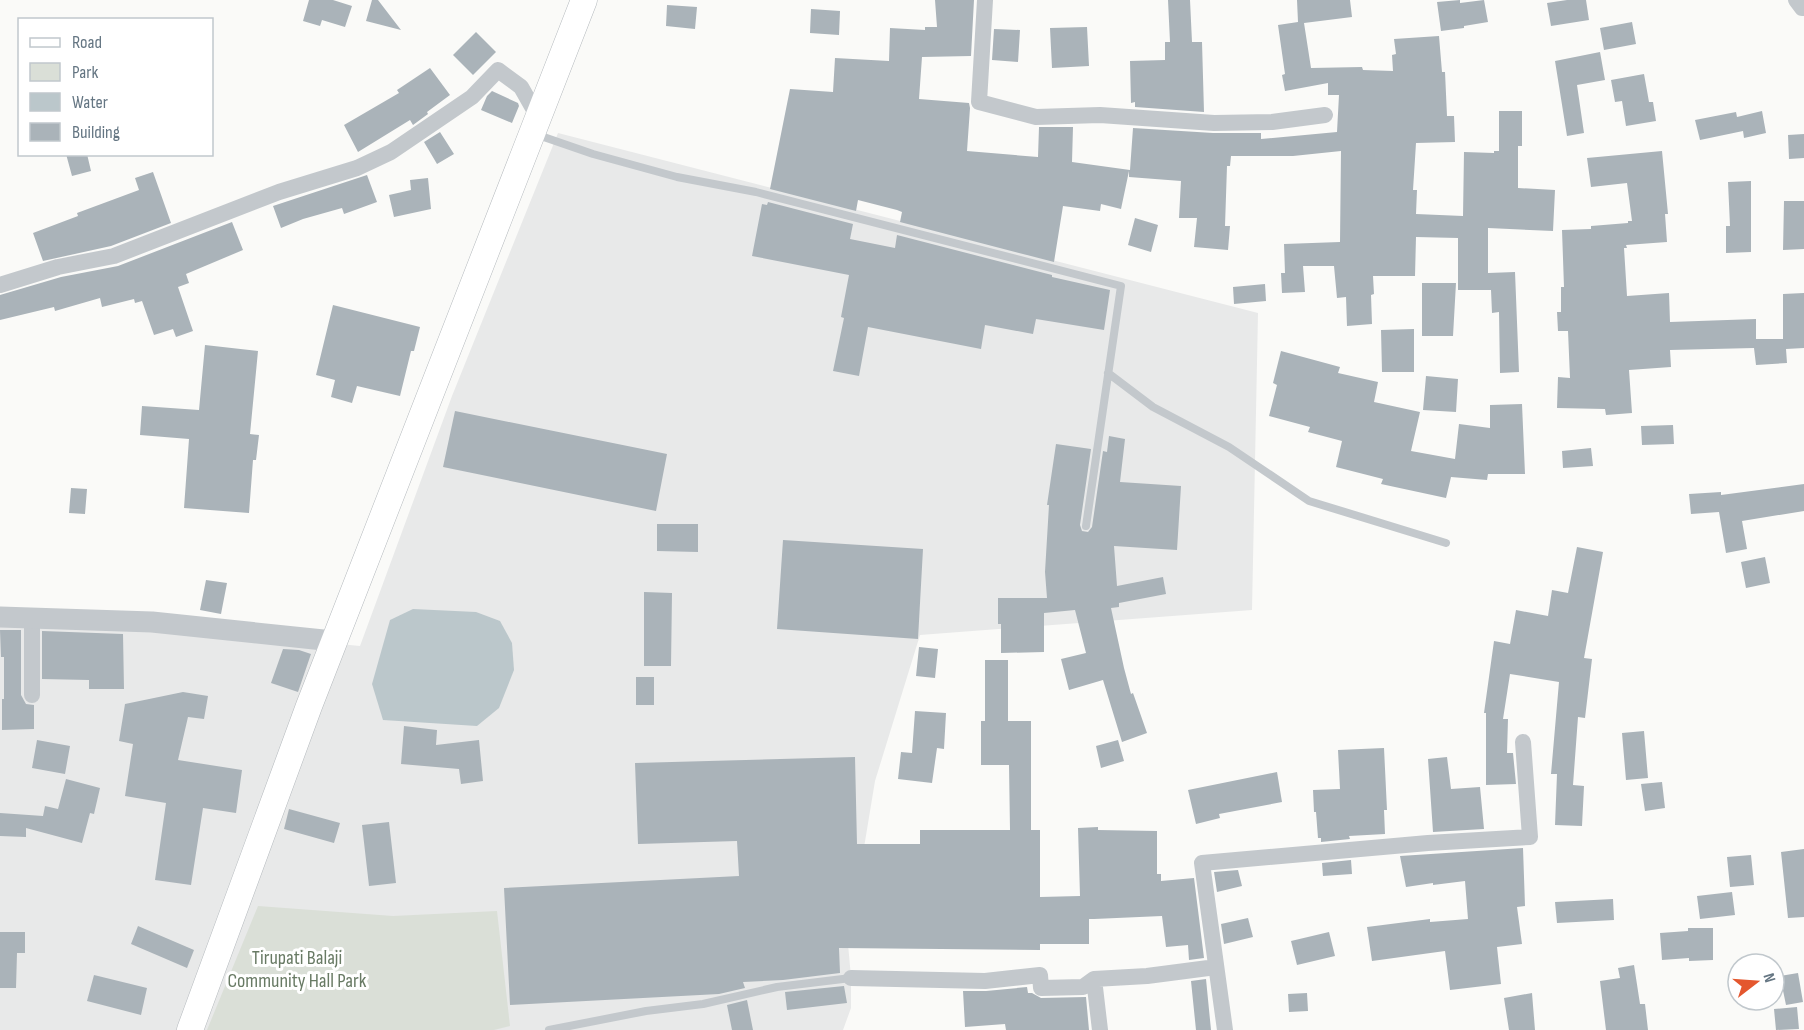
<svg xmlns="http://www.w3.org/2000/svg" width="1804" height="1030" viewBox="0 0 1804 1030" font-family="'Sofia Sans Condensed',sans-serif">
<rect width="100%" height="100%" fill="#fafaf8"/>
<path fill="#e8e9e9" d="M 558,133 L 1258,313 L 1252,610 L 920,635 L 875,781 L 848,944 L 851,977 L 851,1008 L 843,1030 L 0,1030 L 0,619 L 72,618 L 360,646 L 452,396 Z"/>
<path fill="#dadfd7" d="M 258,906 L 393,916 L 497,911 L 510,1026 L 494,1030 L 207,1030 Z"/>
<path fill="#bbc7cb" d="M 413,609 L 476,612 L 500,621 L 512,643 L 514,670 L 499,708 L 477,726 L 383,720 L 372,684 L 390,620 Z"/>
<path fill="#aab3b9" d="M 309,0 L 333,0 L 352,6 L 345,27 L 322,20 L 320,26 L 303,21 Z
M 372,0 L 378,0 L 401,30 L 366,21 Z
M 935,0 L 974,0 L 971,56 L 922,57 L 919,99 L 969,103 L 970,108 L 967,151 L 1038,157 L 1039,127 L 1073,127 L 1072,162 L 1130,170 L 1133,128 L 1213,133 L 1261,133 L 1261,139 L 1337,132 L 1339,95 L 1328,95 L 1328,83 L 1285,91 L 1282,75 L 1285,74 L 1278,25 L 1298,22 L 1297,0 L 1350,0 L 1352,17 L 1304,23 L 1311,68 L 1362,67 L 1363,70 L 1393,71 L 1392,55 L 1396,54 L 1394,39 L 1439,36 L 1442,72 L 1445,72 L 1447,116 L 1454,116 L 1455,142 L 1416,143 L 1413,190 L 1417,190 L 1416,214 L 1463,216 L 1464,152 L 1494,153 L 1494,151 L 1499,151 L 1499,111 L 1522,111 L 1522,146 L 1518,146 L 1518,188 L 1555,190 L 1553,231 L 1488,228 L 1488,273 L 1515,272 L 1519,372 L 1500,373 L 1499,312 L 1492,313 L 1491,290 L 1458,290 L 1458,238 L 1416,237 L 1415,276 L 1373,276 L 1374,294 L 1371,295 L 1372,324 L 1347,326 L 1346,297 L 1337,298 L 1334,266 L 1303,266 L 1305,292 L 1282,293 L 1281,273 L 1285,273 L 1284,244 L 1340,242 L 1341,151 L 1293,156 L 1231,156 L 1230,166 L 1227,166 L 1225,226 L 1230,226 L 1228,250 L 1194,247 L 1197,218 L 1179,218 L 1181,181 L 1129,177 L 1129,171 L 1121,209 L 1101,204 L 1100,211 L 1063,206 L 1054,262 L 900,222 L 902,212 L 897,210 L 858,200 L 856,211 L 770,189 L 790,89 L 833,92 L 835,58 L 889,61 L 890,28 L 925,30 L 925,27 L 937,27 Z
M 1168,0 L 1190,0 L 1192,42 L 1202,42 L 1204,112 L 1135,107 L 1135,102 L 1131,103 L 1130,61 L 1165,60 L 1165,42 L 1170,42 Z
M 1460,0 L 1460,3 L 1484,0 L 1488,22 L 1464,26 L 1464,28 L 1441,31 L 1437,2 Z
M 1567,0 L 1586,0 L 1589,20 L 1551,26 L 1547,3 Z
M 667,5 L 697,7 L 695,29 L 666,26 Z
M 811,9 L 840,11 L 839,35 L 810,33 Z
M 1632,22 L 1636,44 L 1604,50 L 1600,28 Z
M 1087,27 L 1089,66 L 1052,68 L 1050,28 Z
M 994,29 L 1020,30 L 1018,62 L 992,60 Z
M 476,32 L 496,52 L 473,75 L 453,55 Z
M 1600,52 L 1605,80 L 1577,85 L 1584,133 L 1567,136 L 1555,61 Z
M 430,68 L 450,95 L 427,112 L 428,114 L 413,125 L 410,120 L 358,152 L 344,125 L 399,93 L 397,90 Z
M 1644,74 L 1649,102 L 1653,102 L 1656,121 L 1626,126 L 1622,101 L 1615,102 L 1611,80 Z
M 492,91 L 518,103 L 519,106 L 512,123 L 481,110 L 487,96 Z
M 1762,111 L 1766,133 L 1744,138 L 1743,131 L 1700,140 L 1695,120 L 1736,112 L 1737,117 Z
M 440,132 L 454,154 L 437,164 L 424,142 Z
M 1804,134 L 1804,158 L 1789,159 L 1788,135 Z
M 1662,151 L 1668,214 L 1665,214 L 1667,242 L 1626,245 L 1627,248 L 1624,248 L 1627,296 L 1669,293 L 1670,322 L 1756,319 L 1756,339 L 1783,339 L 1783,294 L 1804,293 L 1804,348 L 1786,349 L 1787,363 L 1756,365 L 1754,348 L 1670,350 L 1671,367 L 1629,370 L 1632,413 L 1606,415 L 1605,409 L 1557,408 L 1558,377 L 1570,378 L 1568,331 L 1558,331 L 1557,312 L 1561,312 L 1561,287 L 1564,287 L 1562,230 L 1591,229 L 1591,226 L 1628,223 L 1628,221 L 1632,221 L 1627,183 L 1591,187 L 1587,158 Z
M 66,154 L 87,154 L 91,171 L 72,176 Z
M 153,172 L 171,223 L 111,246 L 43,261 L 33,233 L 78,216 L 77,213 L 139,190 L 135,178 Z
M 367,175 L 377,202 L 344,214 L 342,208 L 303,219 L 281,228 L 273,206 Z
M 428,178 L 431,209 L 394,217 L 389,195 L 411,190 L 410,180 Z
M 1751,181 L 1751,252 L 1726,253 L 1726,226 L 1730,226 L 1728,182 Z
M 1784,201 L 1804,201 L 1804,249 L 1783,250 Z
M 768,202 L 853,224 L 850,239 L 895,248 L 897,235 L 1052,275 L 1052,277 L 1110,290 L 1104,330 L 1036,319 L 1033,334 L 985,325 L 981,349 L 868,327 L 859,376 L 833,371 L 844,318 L 841,317 L 849,275 L 752,256 L 762,204 L 767,205 Z
M 1135,218 L 1158,225 L 1151,252 L 1128,245 Z
M 232,222 L 243,250 L 186,274 L 189,283 L 178,287 L 193,331 L 176,337 L 173,329 L 154,335 L 142,301 L 135,303 L 134,299 L 102,307 L 100,298 L 55,311 L 54,307 L 0,320 L 0,295 L 61,277 L 118,266 Z
M 1422,283 L 1456,283 L 1453,336 L 1422,336 Z
M 1265,284 L 1266,301 L 1234,304 L 1233,287 Z
M 333,305 L 420,327 L 414,351 L 411,351 L 400,396 L 357,386 L 352,403 L 331,397 L 335,380 L 316,375 Z
M 1414,329 L 1414,372 L 1382,372 L 1381,330 Z
M 205,345 L 258,351 L 250,434 L 259,435 L 256,460 L 253,460 L 249,513 L 184,508 L 189,439 L 140,435 L 142,406 L 199,410 Z
M 1281,351 L 1340,367 L 1338,373 L 1378,382 L 1374,402 L 1420,412 L 1411,451 L 1455,459 L 1459,424 L 1490,428 L 1490,405 L 1522,404 L 1525,474 L 1488,474 L 1487,480 L 1451,477 L 1446,498 L 1381,484 L 1383,479 L 1336,467 L 1342,441 L 1308,432 L 1310,427 L 1269,416 L 1277,385 L 1273,383 Z
M 1426,376 L 1458,379 L 1456,412 L 1423,410 Z
M 455,411 L 667,454 L 656,511 L 443,467 Z
M 1673,425 L 1674,444 L 1642,445 L 1641,426 Z
M 1109,436 L 1125,439 L 1120,482 L 1181,486 L 1177,550 L 1114,546 L 1117,586 L 1163,577 L 1166,594 L 1119,603 L 1119,607 L 1111,608 L 1124,668 L 1131,694 L 1133,693 L 1147,733 L 1122,742 L 1103,680 L 1069,690 L 1061,659 L 1086,653 L 1075,610 L 1044,613 L 1044,652 L 1001,653 L 1001,624 L 998,624 L 998,598 L 1047,598 L 1045,572 L 1049,505 L 1047,505 L 1056,444 L 1091,449 L 1080,525 L 1082,531 L 1088,532 L 1092,527 L 1103,451 L 1107,452 Z
M 1591,448 L 1593,466 L 1563,468 L 1562,451 Z
M 1804,484 L 1804,511 L 1742,521 L 1747,549 L 1726,553 L 1719,512 L 1691,514 L 1689,494 L 1721,492 L 1721,495 Z
M 71,488 L 87,489 L 85,514 L 69,513 Z
M 657,524 L 698,524 L 698,552 L 657,551 Z
M 783,540 L 923,549 L 918,639 L 777,629 Z
M 1577,547 L 1603,552 L 1584,658 L 1592,659 L 1585,718 L 1578,717 L 1573,785 L 1584,786 L 1582,826 L 1555,825 L 1557,774 L 1551,774 L 1559,682 L 1510,674 L 1503,719 L 1508,719 L 1507,753 L 1513,753 L 1516,784 L 1486,785 L 1486,713 L 1484,713 L 1494,641 L 1510,644 L 1516,610 L 1548,616 L 1552,590 L 1568,593 Z
M 1765,557 L 1770,583 L 1746,588 L 1741,562 Z
M 206,580 L 227,583 L 221,614 L 200,610 Z
M 644,592 L 672,593 L 671,666 L 644,666 Z
M 0,630 L 21,630 L 21,695 L 26,704 L 34,705 L 34,729 L 2,730 L 2,699 L 4,699 L 4,657 L 1,657 Z
M 42,631 L 123,634 L 124,689 L 89,689 L 89,680 L 42,679 Z
M 919,647 L 938,649 L 935,678 L 916,676 Z
M 283,649 L 299,650 L 311,654 L 298,692 L 271,683 Z
M 985,660 L 1008,660 L 1008,721 L 1031,721 L 1031,830 L 1040,830 L 1040,897 L 1080,896 L 1078,828 L 1098,827 L 1098,830 L 1157,831 L 1157,874 L 1161,874 L 1161,881 L 1194,878 L 1204,958 L 1189,960 L 1188,945 L 1166,947 L 1162,916 L 1094,919 L 1089,919 L 1089,944 L 1040,944 L 1040,950 L 839,948 L 840,973 L 783,980 L 743,982 L 745,988 L 719,994 L 510,1005 L 504,888 L 739,876 L 737,841 L 638,844 L 635,763 L 855,757 L 857,844 L 920,844 L 920,830 L 1010,830 L 1009,765 L 981,765 L 981,721 L 985,721 Z
M 636,677 L 654,677 L 654,705 L 636,705 Z
M 183,692 L 208,696 L 204,719 L 188,717 L 178,760 L 242,770 L 236,813 L 203,808 L 191,885 L 155,880 L 166,803 L 125,796 L 133,744 L 119,741 L 125,704 Z
M 915,711 L 946,713 L 944,749 L 937,748 L 932,783 L 898,779 L 901,752 L 912,753 Z
M 404,726 L 437,730 L 436,745 L 479,740 L 483,781 L 461,784 L 459,769 L 401,764 Z
M 1644,731 L 1648,778 L 1626,780 L 1622,733 Z
M 37,740 L 70,746 L 65,774 L 32,768 Z
M 1118,740 L 1124,761 L 1101,768 L 1096,746 Z
M 1384,748 L 1387,810 L 1384,810 L 1385,834 L 1349,836 L 1350,839 L 1321,842 L 1321,838 L 1318,838 L 1316,812 L 1314,812 L 1313,790 L 1340,789 L 1338,750 Z
M 1447,757 L 1451,789 L 1480,787 L 1484,829 L 1433,832 L 1428,759 Z
M 1277,772 L 1282,802 L 1219,814 L 1220,818 L 1196,824 L 1188,790 Z
M 66,779 L 100,788 L 94,814 L 90,813 L 82,843 L 26,828 L 26,837 L 0,836 L 0,813 L 43,816 L 45,806 L 58,809 Z
M 1662,782 L 1665,808 L 1645,811 L 1641,784 Z
M 289,809 L 340,823 L 334,843 L 284,829 Z
M 389,822 L 396,883 L 369,886 L 362,825 Z
M 1523,848 L 1525,906 L 1517,907 L 1522,944 L 1497,947 L 1501,984 L 1450,990 L 1445,951 L 1372,961 L 1367,927 L 1430,919 L 1430,922 L 1468,919 L 1465,881 L 1433,885 L 1433,883 L 1406,887 L 1400,856 Z
M 1804,849 L 1804,917 L 1788,918 L 1781,852 Z
M 1751,855 L 1754,885 L 1730,887 L 1727,857 Z
M 1351,860 L 1352,874 L 1323,876 L 1322,863 Z
M 1238,870 L 1242,886 L 1217,892 L 1214,872 Z
M 1732,892 L 1735,915 L 1700,919 L 1697,896 Z
M 1613,899 L 1614,920 L 1557,923 L 1555,902 Z
M 1248,918 L 1253,937 L 1224,944 L 1221,924 Z
M 138,926 L 194,950 L 187,968 L 131,944 Z
M 1688,928 L 1713,928 L 1713,960 L 1689,961 L 1689,958 L 1662,960 L 1660,933 L 1688,931 Z
M 0,932 L 25,932 L 25,953 L 17,953 L 16,988 L 0,988 Z
M 1329,932 L 1335,956 L 1297,965 L 1291,941 Z
M 1634,965 L 1640,1004 L 1645,1004 L 1648,1030 L 1606,1030 L 1600,981 L 1620,978 L 1618,968 Z
M 1798,973 L 1803,1002 L 1786,1005 L 1780,976 Z
M 94,975 L 147,988 L 141,1015 L 87,1001 Z
M 1206,979 L 1211,1030 L 1196,1030 L 1191,981 Z
M 844,986 L 847,1003 L 787,1010 L 785,992 Z
M 1027,987 L 1028,993 L 1032,993 L 1041,998 L 1086,997 L 1089,1030 L 1006,1030 L 1005,1024 L 965,1027 L 963,991 L 986,991 Z
M 1307,993 L 1308,1011 L 1289,1012 L 1288,994 Z
M 1532,993 L 1535,1030 L 1509,1030 L 1504,998 Z
M 747,1000 L 753,1030 L 732,1030 L 727,1005 Z
M 1797,1007 L 1799,1029 L 1776,1030 L 1774,1009 Z"/>
<g fill="none" stroke-linecap="round" stroke-linejoin="round">
<g stroke="#b5babe" stroke-width="27">
<path id="primary" d="M 190,1030 L 309,706 L 584,0"/>
</g>
<path stroke="#c3c8cc" stroke-width="8" d="M 535,134 L 593,154 L 677,177 L 756,192 L 1121,286 L 1086,526
M 1108,373 L 1153,407 L 1229,447 L 1309,501 L 1446,543
M 549,1030 L 646,1011 L 703,1004 L 777,987 L 851,978"/>
<path stroke="#c3c8cc" stroke-width="16" d="M 985,0 L 979,102 L 1036,117 L 1100,115 L 1214,123 L 1272,122 L 1325,115
M 1796,0 L 1802,8 L 1804,8
M 0,285 L 58,267 L 114,256 L 279,192 L 357,168 L 391,152 L 472,97 L 498,70 L 521,87 L 538,117
M 32,695 L 32,618
M 851,978 L 985,981 L 1040,975 L 1041,988 L 1083,987 L 1094,979 L 1147,976 L 1216,967
M 1094,979 L 1100,1030
M 1225,1030 L 1202,863 L 1428,843 L 1530,837 L 1523,742"/>
<path stroke="#c3c8cc" stroke-width="21" d="M 0,617 L 152,622 L 333,641"/>
<use href="#primary" stroke="#fff" stroke-width="26"/>
</g>
<g text-anchor="middle" dominant-baseline="central" stroke-width="6" stroke-linejoin="round" paint-order="stroke">
<g font-size="20" fill="#687a64" stroke="#fff">
<text x="297" y="958">Tirupati Balaji<tspan x="297" dy="23">Community Hall Park</tspan></text>
</g>
</g>
<rect x="18" y="18" width="195" height="138" fill="#ffffff" stroke="#c1c8cd" stroke-width="1.5"/>
<rect x="30" y="38" width="30" height="9" fill="#ffffff" stroke="#c1c8cd" stroke-width="1.5"/>
<text x="72" y="48" font-size="18" fill="#657683">Road</text>
<rect x="30" y="63" width="30" height="18" fill="#dadfd7" stroke="#c1c8cd" stroke-width="1.5"/>
<text x="72" y="78" font-size="18" fill="#657683">Park</text>
<rect x="30" y="93" width="30" height="18" fill="#bbc7cb" stroke="#c1c8cd" stroke-width="1.5"/>
<text x="72" y="108" font-size="18" fill="#657683">Water</text>
<rect x="30" y="123" width="30" height="18" fill="#aab3b9" stroke="#c1c8cd" stroke-width="1.5"/>
<text x="72" y="138" font-size="18" fill="#657683">Building</text>
<g transform="translate(1756 982) rotate(73)"><circle r="28" fill="#ffffff" stroke="#c1c8cd" stroke-width="1.5"/>
<path d="M0-4.5L10 22L0 15L-10 22Z" fill="#e4572e"/>
<text y="-9" font-size="16" font-weight="bold" text-anchor="middle" fill="#657683">N</text>
</g>
</svg>
